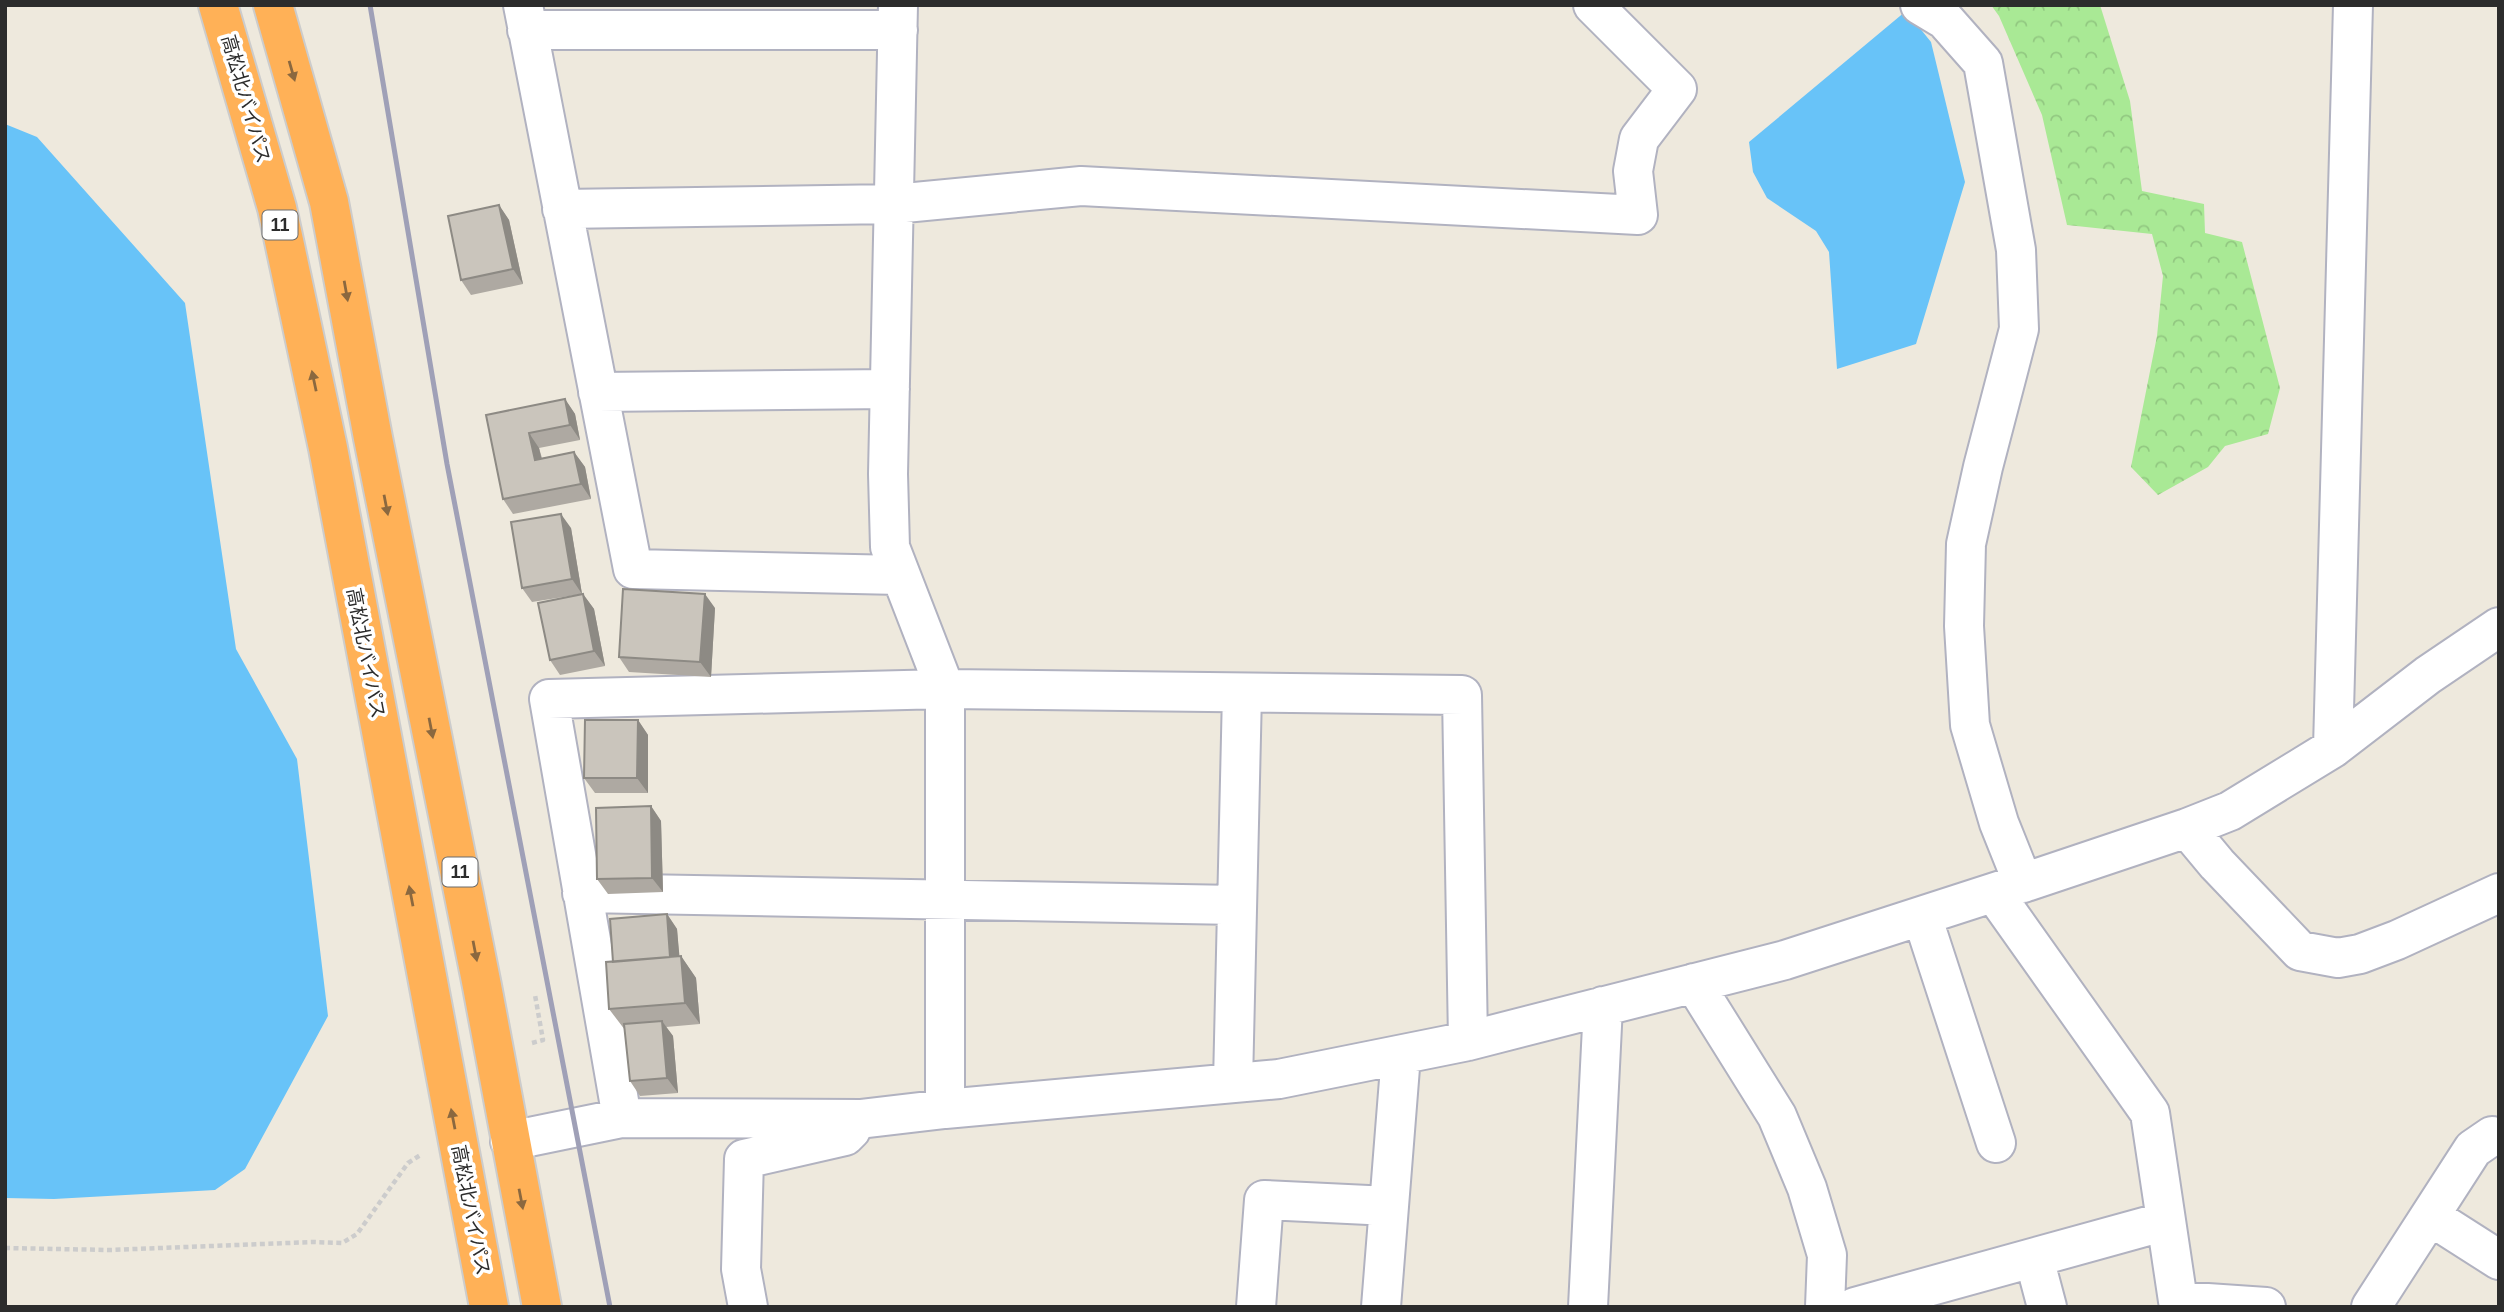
<svg xmlns="http://www.w3.org/2000/svg" width="2504" height="1312" viewBox="0 0 2504 1312" font-family="Helvetica,'Noto Sans JP',sans-serif">
<defs>
<pattern id="forest-crowns" width="20" height="18" patternUnits="userSpaceOnUse" patternTransform="scale(1.75)"><rect width="20" height="18" fill="#a9e995"/><path d="M2 6a3 3 0 1 1 6 0M12 15a3 3 0 1 1 6 0" fill="none" stroke="#92c881"/></pattern>
</defs>
<rect width="100%" height="100%" fill="#eee9dd"/>
<path fill="url(#forest-crowns)" d="M 1991,5 L 2100,5 L 2130,101 L 2142,191 L 2204,204 L 2205,233 L 2242,242 L 2280,388 L 2268,434 L 2225,446 L 2208,467 L 2158,495 L 2131,467 L 2157,336 L 2163,276 L 2152,234 L 2067,225 L 2042,115 L 1999,16 Z"/>
<path fill="#68c3f8" d="M 1906,11 L 1931,42 L 1965,182 L 1916,344 L 1837,369 L 1829,252 L 1816,231 L 1767,198 L 1753,172 L 1749,142 Z
M 5,124 L 37,137 L 185,303 L 236,649 L 297,759 L 328,1016 L 245,1169 L 215,1190 L 54,1199 L 5,1198 Z"/>
<g fill="none" stroke-linecap="round" stroke-linejoin="round">
<g stroke="#b1b2c0" stroke-width="42">
<path id="street" d="M 523,5 L 633,569 L 900,575
M 898,5 L 888,474 L 890,547 L 945,689 L 945,1109
M 1920,5 L 1945,20 L 1983,63 L 2016,250 L 2019,329 L 1983,467 L 1966,544 L 1964,626 L 1970,725 L 1999,823 L 2023,883
M 527,30 L 898,30
M 562,209 L 894,204 L 1081,186 L 1638,215 L 1633,171 L 1639,139 L 1677,89 L 1593,5
M 598,392 L 890,389
M 2333,748 L 2353,5
M 2187,828 L 2217,864 L 2300,951 L 2338,958 L 2360,954 L 2397,940 L 2499,893
M 582,893 L 1237,905
M 1994,893 L 2150,1113 L 2178,1301 L 2266,1307
M 1922,916 L 1996,1143
M 1694,983 L 1777,1116 L 1807,1188 L 1827,1255 L 1825,1307
M 1233,1083 L 1242,693
M 622,1118 L 549,699 L 945,689 L 1462,695 L 1468,1041
M 510,1141 L 622,1118 L 860,1119 L 945,1109 L 1279,1079 L 1468,1041 L 1785,960 L 2023,883 L 2187,828 L 2230,811 L 2333,748 L 2428,675 L 2499,627
M 2430,1216 L 2499,1260
M 2034,1258 L 2047,1307
M 748,1307 L 741,1269 L 744,1159 L 845,1136 L 851,1130
M 1256,1307 L 1264,1200 L 1389,1206
M 1381,1307 L 1401,1055
M 1588,1307 L 1603,1006
M 1855,1307 L 2166,1221
M 2371,1307 L 2473,1149 L 2492,1136"/>
</g>
<g stroke="#ccc" stroke-width="42">
<path id="highway" d="M 218,5 L 277,208 L 328,448 L 489,1307
M 273,5 L 329,202 L 373,438 L 482,986 L 542,1307"/>
</g>
<path stroke="#ccc" stroke-width="4.5" stroke-dasharray="5 3.5" stroke-linecap="butt" d="M 532,1043 L 543,1040 L 535,995
M 5,1248 L 110,1250 L 313,1242 L 342,1243 L 357,1234 L 408,1163 L 422,1154"/>
<use href="#street" stroke="#fff" stroke-width="38"/>
<use href="#highway" stroke="#ffb157" stroke-width="38"/>
<path stroke="#9fa0b7" stroke-width="5" d="M 370,5 L 447,464 L 610,1307"/>
</g>
<path fill="#aea9a2" d="M 499,205 L 509,220 L 523,284 L 471,295 L 461,280 Z
M 565,399 L 575,414 L 580,440 L 539,448 L 542,458 L 574,452 L 585,467 L 591,499 L 513,514 L 503,499 L 486,415 Z
M 571,528 L 582,594 L 532,602 L 522,588 Z
M 583,594 L 594,609 L 605,666 L 560,675 L 550,660 Z
M 715,608 L 711,677 L 629,672 L 619,657 Z
M 638,720 L 648,735 L 648,793 L 595,793 L 584,778 Z
M 651,806 L 661,821 L 663,892 L 608,894 L 597,879 Z
M 667,914 L 677,929 L 679,956 L 681,956 L 696,978 L 700,1024 L 666,1027 L 673,1036 L 678,1093 L 640,1096 L 630,1081 L 625,1030 L 609,1009 L 613,962 Z"/>
<path fill="#8d8a84" d="M 499,205 L 509,220 L 523,284 L 513,269 Z
M 565,399 L 575,414 L 580,440 L 570,425 Z
M 529,433 L 539,448 L 545,474 L 535,460 Z
M 574,452 L 585,467 L 591,499 L 581,484 Z
M 561,514 L 571,528 L 582,594 L 572,579 Z
M 583,594 L 594,609 L 605,666 L 594,651 Z
M 705,594 L 715,608 L 711,677 L 700,662 Z
M 638,720 L 648,735 L 648,793 L 637,778 Z
M 651,806 L 661,821 L 663,892 L 652,878 Z
M 667,914 L 677,929 L 681,973 L 670,958 Z
M 681,956 L 696,978 L 700,1024 L 685,1003 Z
M 662,1021 L 673,1036 L 678,1093 L 667,1078 Z"/>
<path fill="#cac5bc" stroke="#8d8a84" stroke-width="2" d="M 499,205 L 513,269 L 461,280 L 448,216 Z
M 565,399 L 570,425 L 529,433 L 535,460 L 574,452 L 581,484 L 503,499 L 486,415 Z
M 561,514 L 572,579 L 522,588 L 511,522 Z
M 623,589 L 705,594 L 700,662 L 619,657 Z
M 583,594 L 594,651 L 550,660 L 538,603 Z
M 585,720 L 638,720 L 637,778 L 584,778 Z
M 651,806 L 652,878 L 597,879 L 596,808 Z
M 667,914 L 670,957 L 613,962 L 610,919 Z
M 681,956 L 685,1003 L 609,1009 L 606,962 Z
M 662,1021 L 667,1078 L 630,1081 L 624,1024 Z"/>
<defs><path id="oneway-solid" d="M-6-.8H1V-3.2L6.5 0L1 3.2V.8H-6Z" transform="scale(1.75)"/></defs>
<g fill="#8b683f">
<use href="#oneway-solid" transform="translate(292 71) rotate(74)"/>
<use href="#oneway-solid" transform="translate(346 291) rotate(80)"/>
<use href="#oneway-solid" transform="translate(314 381) rotate(-102)"/>
<use href="#oneway-solid" transform="translate(386 505) rotate(79)"/>
<use href="#oneway-solid" transform="translate(431 728) rotate(79)"/>
<use href="#oneway-solid" transform="translate(411 896) rotate(-101)"/>
<use href="#oneway-solid" transform="translate(475 951) rotate(79)"/>
<use href="#oneway-solid" transform="translate(453 1119) rotate(-101)"/>
<use href="#oneway-solid" transform="translate(521 1199) rotate(79)"/>
</g>
<g text-anchor="middle" dominant-baseline="central" stroke-width="7" stroke-linejoin="round" paint-order="stroke">
<g fill="#fff" stroke="#6b6b6b" stroke-width="2">
<rect x="262.5" y="210.5" width="35" height="29" rx="5"/>
<rect x="442.5" y="857.5" width="35" height="29" rx="5"/>
</g>
<g font-size="18" font-weight="bold" fill="#2c2c2c">
<text x="280" y="225">11</text>
<text x="460" y="872">11</text>
</g>
<g font-size="19" fill="#2c2c2c" stroke="#fff">
<text transform="translate(246 99) rotate(74)">高松北バイパス</text>
<text transform="translate(366 653) rotate(79)">高松北バイパス</text>
<text transform="translate(471 1210) rotate(79)">高松北バイパス</text>
</g>
</g>
<rect width="2504" height="1312" fill="none" stroke="#2c2c2c" stroke-width="14"/>
</svg>
